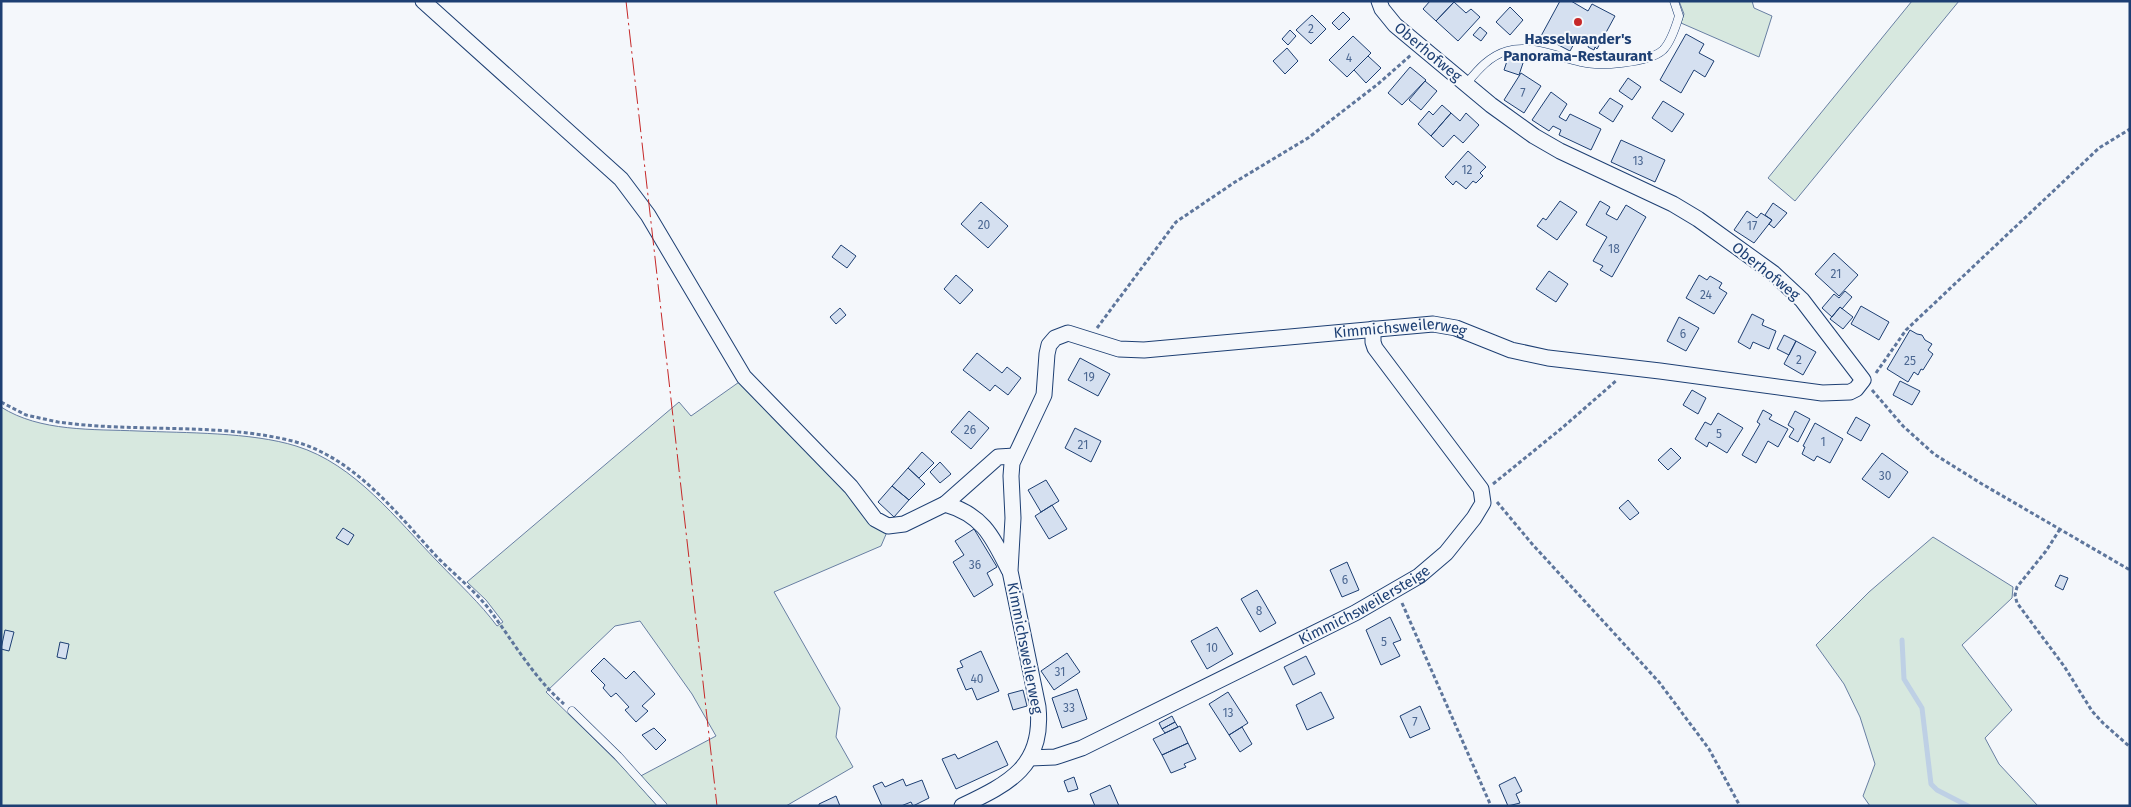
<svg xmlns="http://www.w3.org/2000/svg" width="2131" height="807" viewBox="0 0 2131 807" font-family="'Fira Sans',sans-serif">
<rect width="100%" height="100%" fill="#f4f7fb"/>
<path fill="#d7e8df" stroke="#687fa3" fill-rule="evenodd" d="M 1679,1 L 1752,1 L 1754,8 L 1772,16 L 1759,57 L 1681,23 L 1684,14 Z
M 1912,1 L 1959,1 L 1795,201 L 1768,178 Z
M 742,380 L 887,532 L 881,546 L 774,592 L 840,708 L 836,737 L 853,767 L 786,806 L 1,806 L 1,407 C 40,432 93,429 138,431 C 185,433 251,432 296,446 C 355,464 397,520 438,562 C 459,584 480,603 497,626 L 503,622 L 486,600 L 467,582 L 679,402 L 691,416 ZM 640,621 L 692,694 L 716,736 L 635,779 L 546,692 L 615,626 Z
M 1933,537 L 2013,587 L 2012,598 L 1962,645 L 2012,710 L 1985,738 L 1999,764 L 2038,806 L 1870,806 L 1863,796 L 1875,764 L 1860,717 L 1844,684 L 1816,645 L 1869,592 Z"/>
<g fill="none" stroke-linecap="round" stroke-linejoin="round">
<path stroke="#bed0e5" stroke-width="5" d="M 1902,640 L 1904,679 L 1922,708 L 1931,784 L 1937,790 L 1968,806"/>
</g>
<path fill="#d5e0f0" stroke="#1d3f73" d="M 1430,1 L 1453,1 L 1454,2 L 1436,21 L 1423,9 Z
M 1560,1 L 1571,1 L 1588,11 L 1592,4 L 1615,16 L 1597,49 L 1595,47 L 1594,50 L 1588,47 L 1589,44 L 1577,38 L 1570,51 L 1541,36 Z
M 1454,2 L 1466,13 L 1471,9 L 1480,17 L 1458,41 L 1436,21 Z
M 1510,7 L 1523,20 L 1510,35 L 1496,22 Z
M 1343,12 L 1350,19 L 1339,30 L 1332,23 Z
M 1312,15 L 1326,29 L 1311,44 L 1296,30 Z
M 1480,27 L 1487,33 L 1481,41 L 1473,35 Z
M 1290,30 L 1296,36 L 1288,45 L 1282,39 Z
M 1686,34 L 1704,44 L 1699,53 L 1714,61 L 1705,77 L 1694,70 L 1681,93 L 1660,80 Z
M 1353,36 L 1371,53 L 1347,77 L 1329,60 Z
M 1287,48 L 1298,61 L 1285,74 L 1273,61 Z
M 1509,55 L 1524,60 L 1519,75 L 1504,70 Z
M 1368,56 L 1381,68 L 1366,83 L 1354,70 Z
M 1410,67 L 1426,80 L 1402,105 L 1388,93 Z
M 1521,73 L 1541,86 L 1524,113 L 1504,100 Z
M 1628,78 L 1641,87 L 1632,100 L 1619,91 Z
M 1425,81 L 1437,91 L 1421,110 L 1409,100 Z
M 1551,92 L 1567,104 L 1559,117 L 1566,121 L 1570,114 L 1601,129 L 1591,150 L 1559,135 L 1561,130 L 1553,126 L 1549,131 L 1532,120 Z
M 1610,98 L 1623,106 L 1613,122 L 1599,113 Z
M 1663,101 L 1684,114 L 1672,132 L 1652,118 Z
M 1442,105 L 1451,113 L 1431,136 L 1418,124 L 1429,111 L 1433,115 Z
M 1451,113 L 1460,121 L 1466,113 L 1479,125 L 1463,143 L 1454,135 L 1443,147 L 1431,136 Z
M 1621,140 L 1665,160 L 1655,182 L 1611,162 Z
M 1468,151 L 1486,167 L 1480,173 L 1483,176 L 1476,183 L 1473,181 L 1466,189 L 1456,181 L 1453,185 L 1445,177 Z
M 1560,201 L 1577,212 L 1557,240 L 1537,226 L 1543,218 L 1546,220 Z
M 1600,201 L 1610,207 L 1606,214 L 1617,220 L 1626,205 L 1646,217 L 1612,277 L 1600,270 L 1603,266 L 1593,261 L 1607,237 L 1586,225 Z
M 981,202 L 1008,226 L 988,248 L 961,224 Z
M 1773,203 L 1787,213 L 1774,228 L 1769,224 L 1772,220 L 1765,215 Z
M 1747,211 L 1757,218 L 1761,213 L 1772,220 L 1754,243 L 1734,230 Z
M 841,245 L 856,256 L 847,268 L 832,257 Z
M 1834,253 L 1858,275 L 1839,296 L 1815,274 Z
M 1549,271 L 1568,284 L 1556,302 L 1536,289 Z
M 956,275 L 973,290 L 960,304 L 944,289 Z
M 1699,275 L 1707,280 L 1710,276 L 1722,283 L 1719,288 L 1727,293 L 1714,314 L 1686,298 Z
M 1845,291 L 1852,297 L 1842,309 L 1840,307 L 1832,317 L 1822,308 L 1834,294 L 1839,298 Z
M 1861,306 L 1889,322 L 1879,340 L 1851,324 Z
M 1840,307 L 1853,317 L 1843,329 L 1830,319 Z
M 840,308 L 846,315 L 836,324 L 830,317 Z
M 1752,314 L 1764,320 L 1762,325 L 1776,331 L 1769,349 L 1753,342 L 1750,349 L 1738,342 Z
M 1679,317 L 1699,328 L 1686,351 L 1667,341 Z
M 1910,330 L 1917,334 L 1922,335 L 1925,340 L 1932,344 L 1928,350 L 1933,354 L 1923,370 L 1921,369 L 1918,375 L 1914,372 L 1908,382 L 1887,369 Z
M 1784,335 L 1796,341 L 1789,355 L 1777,349 Z
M 1796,341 L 1816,352 L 1803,375 L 1784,364 Z
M 977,353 L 1002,373 L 1007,367 L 1021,378 L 1008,395 L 995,385 L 990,391 L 963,370 Z
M 1080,358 L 1110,374 L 1098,396 L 1068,380 Z
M 1900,381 L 1920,391 L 1912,405 L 1893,395 Z
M 1692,390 L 1706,398 L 1698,414 L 1683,405 Z
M 1763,410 L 1772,415 L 1769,419 L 1788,429 L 1778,447 L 1768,441 L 1756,463 L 1742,455 L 1760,424 L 1757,422 Z
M 969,411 L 989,428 L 971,449 L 951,432 Z
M 1795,411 L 1810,419 L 1798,442 L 1789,437 L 1794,429 L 1788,425 Z
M 1718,413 L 1743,428 L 1727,453 L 1709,442 L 1707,447 L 1695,439 L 1705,422 L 1711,425 Z
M 1856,417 L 1870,425 L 1861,441 L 1847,433 Z
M 1815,423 L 1843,439 L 1830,463 L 1817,456 L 1814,461 L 1802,454 L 1805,447 L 1803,446 Z
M 1075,428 L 1101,441 L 1091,462 L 1065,448 Z
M 1671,448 L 1681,458 L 1668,470 L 1658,460 Z
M 922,452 L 934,463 L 919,478 L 908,468 Z
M 1882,453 L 1908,472 L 1889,498 L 1862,479 Z
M 940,462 L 951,474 L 940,483 L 930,472 Z
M 908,468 L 925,484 L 909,500 L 892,486 Z
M 1046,480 L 1059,501 L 1041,512 L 1028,490 Z
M 892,486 L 909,500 L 894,517 L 878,502 Z
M 1628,500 L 1639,513 L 1630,520 L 1619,508 Z
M 1052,505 L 1067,529 L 1049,539 L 1035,516 Z
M 343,528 L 354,535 L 348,545 L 336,538 Z
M 974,529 L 997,567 L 987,573 L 993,585 L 974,597 L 953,562 L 964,555 L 955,541 Z
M 1347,562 L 1359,590 L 1342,597 L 1330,570 Z
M 2060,575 L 2068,578 L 2063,590 L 2055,586 Z
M 1257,590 L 1276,623 L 1260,632 L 1241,599 Z
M 1390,617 L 1401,640 L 1393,643 L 1400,656 L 1381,665 L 1366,630 Z
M 1217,627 L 1233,654 L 1207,669 L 1191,641 Z
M 5,630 L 14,632 L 9,651 L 1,649 Z
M 60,642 L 69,644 L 66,659 L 57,657 Z
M 981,651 L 999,691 L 977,700 L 972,688 L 966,690 L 957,669 L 963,667 L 960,661 Z
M 1067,653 L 1080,672 L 1054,690 L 1041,671 Z
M 1306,656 L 1315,674 L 1293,685 L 1284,667 Z
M 604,658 L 626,679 L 634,671 L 655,694 L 642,706 L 648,711 L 636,722 L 625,710 L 629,707 L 616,693 L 611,697 L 603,688 L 605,685 L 591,671 Z
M 1077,689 L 1087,719 L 1062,728 L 1052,698 Z
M 1023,690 L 1027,706 L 1013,710 L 1008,694 Z
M 1228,692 L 1248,723 L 1229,735 L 1209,704 Z
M 1321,692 L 1334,718 L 1307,730 L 1296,705 Z
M 1420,706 L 1430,729 L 1410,738 L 1400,716 Z
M 1172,716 L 1175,722 L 1162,729 L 1159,723 Z
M 1175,722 L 1178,727 L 1165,733 L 1162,729 Z
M 1180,726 L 1188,743 L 1162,755 L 1153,739 Z
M 1242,727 L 1252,744 L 1240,752 L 1229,735 Z
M 654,728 L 666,740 L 656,750 L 642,735 Z
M 997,741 L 1008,765 L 956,789 L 942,759 L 955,754 L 958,759 Z
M 1188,743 L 1196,759 L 1184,764 L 1186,767 L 1171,773 L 1162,755 Z
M 1074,777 L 1078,789 L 1068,792 L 1064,781 Z
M 1515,777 L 1522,791 L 1516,794 L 1520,803 L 1508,806 L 1499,785 Z
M 903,779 L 906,786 L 922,780 L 929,798 L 913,806 L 911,802 L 901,806 L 882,806 L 873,786 L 882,782 L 885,787 Z
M 1110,785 L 1119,806 L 1095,806 L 1090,794 Z
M 836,796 L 840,806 L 819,806 L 819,804 Z"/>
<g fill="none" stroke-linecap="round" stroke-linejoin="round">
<g stroke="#1d3f73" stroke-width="9">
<path id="service" d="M 1466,84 C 1477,71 1489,56 1507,51 C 1531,44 1558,57 1581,62 C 1598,67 1649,63 1663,50 C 1670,43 1676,26 1679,16 L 1674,1
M 572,711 L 618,756 L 663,806"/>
</g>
<g stroke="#1d3f73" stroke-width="17">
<g id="minor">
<path d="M 423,1 L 621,179 L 648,215 L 744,377 L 851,487 L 875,519 L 888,526 L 904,524 L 945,504 L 998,457 L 1015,456"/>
<path d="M 945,504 C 983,515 992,536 1009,570"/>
<path id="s1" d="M 1030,758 L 1055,757 L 1082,748 L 1355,613 L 1419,576 L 1446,553 L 1474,518 L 1483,503 L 1481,489 L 1375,348 L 1373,342 L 1373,329"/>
<path id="s2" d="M 962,806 C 1010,783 1044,766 1038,707 L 1010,571 L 1013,518 L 1011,476 L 1012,463 L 1044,395 L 1047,354 L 1049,345 L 1055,338 L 1068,333 L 1119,349 L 1144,350 L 1433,324 L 1456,328 L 1511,350 L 1548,358 L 1660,371 L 1822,393 L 1850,392 L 1856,389 L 1863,380 L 1802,300 L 1773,273 L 1698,219 L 1673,204 L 1560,151 L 1534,136 L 1491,105 L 1395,25 L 1382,9 L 1379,1"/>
</g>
</g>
<path stroke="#5e769c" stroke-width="3" stroke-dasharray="4 2.5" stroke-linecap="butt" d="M 1097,328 L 1176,222 L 1235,182 L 1308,138 L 1378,84 L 1411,55
M 1876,373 L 1906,330 L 2099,148 L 2130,129
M 1872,390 L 1903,426 L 1934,454 L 1982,484 L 2130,570
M 1,402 L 26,415 L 58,422 C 135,433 222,422 296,442 C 356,459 398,515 438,558 C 455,575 474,590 489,609 C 513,641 533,677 564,704
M 1493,484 L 1562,428 L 1617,380
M 1497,502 L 1533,545 L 1659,682 L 1709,749 L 1740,806
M 2060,529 L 2046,551 L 2017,587 L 2015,595 L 2017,603 L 2064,666 L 2092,711 L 2103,723 L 2130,747
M 1402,603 L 1491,806"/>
<use href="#service" stroke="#f4f7fb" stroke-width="8"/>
<use href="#minor" stroke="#f4f7fb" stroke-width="15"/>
<path stroke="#c62828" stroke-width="1" stroke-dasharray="18 4 2.5 4" stroke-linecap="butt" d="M 626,1 L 717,806"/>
</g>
<circle fill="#c62828" stroke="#f4f7fb" stroke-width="2" cx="1578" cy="22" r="5"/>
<g text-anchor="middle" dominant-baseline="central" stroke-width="4" stroke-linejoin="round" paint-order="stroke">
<g font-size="12" fill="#4b6792">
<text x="1311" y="29">2</text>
<text x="1349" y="58">4</text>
<text x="1523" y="93">7</text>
<text x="1638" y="161">13</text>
<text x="1467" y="170">12</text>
<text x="984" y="225">20</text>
<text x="1752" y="226">17</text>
<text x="1614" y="249">18</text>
<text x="1836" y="274">21</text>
<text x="1706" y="295">24</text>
<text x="1683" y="334">6</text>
<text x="1799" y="360">2</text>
<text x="1910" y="361">25</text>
<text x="1089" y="377">19</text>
<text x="970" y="430">26</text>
<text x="1719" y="434">5</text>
<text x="1823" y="442">1</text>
<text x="1083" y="445">21</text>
<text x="1885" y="476">30</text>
<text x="975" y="565">36</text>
<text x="1345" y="580">6</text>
<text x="1259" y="611">8</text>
<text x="1384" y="642">5</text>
<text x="1212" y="648">10</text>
<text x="1060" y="672">31</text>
<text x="977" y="679">40</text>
<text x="1069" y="708">33</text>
<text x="1228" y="713">13</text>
<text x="1415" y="722">7</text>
</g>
<g font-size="15" font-weight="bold" fill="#1d3f73" stroke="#f4f7fb">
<text x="1578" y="39">Hasselwander's<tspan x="1578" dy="17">Panorama-Restaurant</tspan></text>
</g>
<g font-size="15" fill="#1d3f73" stroke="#f4f7fb">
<text transform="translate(1428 52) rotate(40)">Oberhofweg</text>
<text transform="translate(1766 271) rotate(39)">Oberhofweg</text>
<text stroke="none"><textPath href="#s2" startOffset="868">Kimmichsweilerweg</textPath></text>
<text stroke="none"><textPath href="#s1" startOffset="370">Kimmichsweilersteige</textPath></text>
<text transform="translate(1025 648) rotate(79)">Kimmichsweilerweg</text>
</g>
</g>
<rect width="2131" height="807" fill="none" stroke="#1d3f73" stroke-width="5"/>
</svg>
